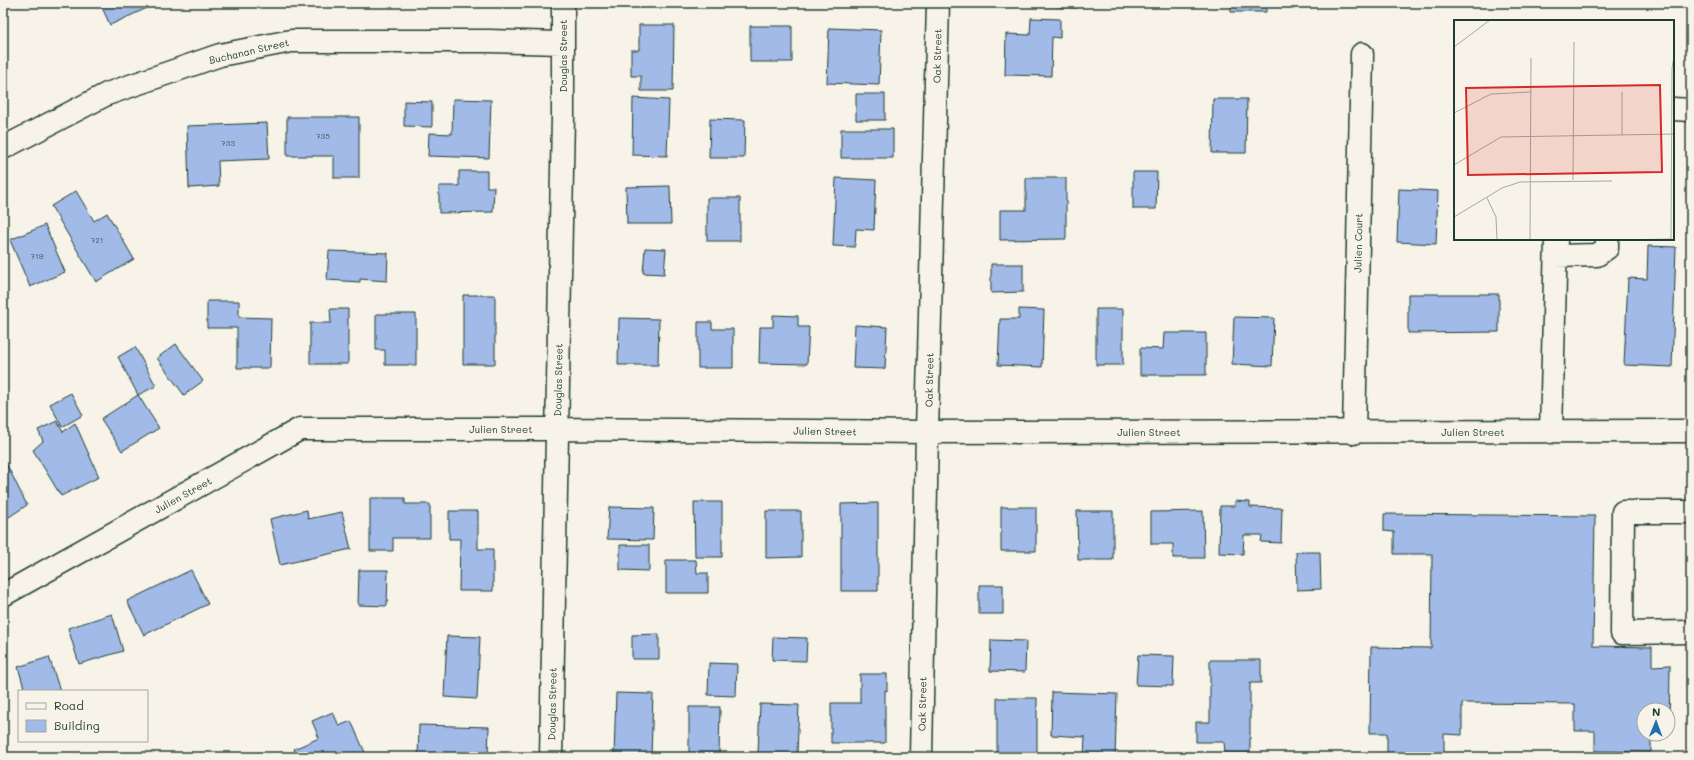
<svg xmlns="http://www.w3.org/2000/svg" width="1694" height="760" viewBox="0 0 1694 760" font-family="Mali,sans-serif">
<rect width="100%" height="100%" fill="#f7f3e8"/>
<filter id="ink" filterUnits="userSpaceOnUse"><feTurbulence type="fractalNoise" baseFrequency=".025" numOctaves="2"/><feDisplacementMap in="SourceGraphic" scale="8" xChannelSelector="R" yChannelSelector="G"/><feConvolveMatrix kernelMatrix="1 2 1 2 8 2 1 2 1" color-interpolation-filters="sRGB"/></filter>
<g filter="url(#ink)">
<path fill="#a1bae7" stroke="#1f3d34" d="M 100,3 L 158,3 L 110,25 Z
M 639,3 L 692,3 L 692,7 L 639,5 Z
M 1045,3 L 1078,3 L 1077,8 L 1045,6 Z
M 1231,3 L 1266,3 L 1266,12 L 1231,12 Z
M 1031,18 L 1060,19 L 1060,38 L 1052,37 L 1051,76 L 1005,75 L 1006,34 L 1030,35 Z
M 639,25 L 674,25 L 673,91 L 641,91 L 641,76 L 631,76 L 631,50 L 639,50 Z
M 750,26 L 792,26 L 792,62 L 750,62 Z
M 829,28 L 881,30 L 879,85 L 827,83 Z
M 856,94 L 885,94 L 885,120 L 856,120 Z
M 633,98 L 669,100 L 667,156 L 632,155 Z
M 453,99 L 491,100 L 489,158 L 428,156 L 429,133 L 452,134 Z
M 1213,99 L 1247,99 L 1246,153 L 1212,153 Z
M 404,101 L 432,102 L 432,127 L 404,126 Z
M 287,117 L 359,117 L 359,178 L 334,178 L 334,156 L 287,156 Z
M 710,119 L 745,120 L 744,158 L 709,158 Z
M 267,123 L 269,159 L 218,161 L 219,186 L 189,188 L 187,126 Z
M 841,129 L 893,129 L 893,158 L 841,158 Z
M 459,171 L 487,171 L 487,187 L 494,187 L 493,212 L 439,213 L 439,186 L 459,186 Z
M 1133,172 L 1157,172 L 1156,209 L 1133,209 Z
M 836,178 L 876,180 L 874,230 L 856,229 L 855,247 L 833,246 Z
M 1026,178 L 1066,178 L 1066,239 L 1000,240 L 1000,210 L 1026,210 Z
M 670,186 L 671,224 L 627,224 L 626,187 Z
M 1399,189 L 1438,191 L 1436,244 L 1397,242 Z
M 76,191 L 94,221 L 107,213 L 134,259 L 96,282 L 51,206 Z
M 707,198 L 740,198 L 740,241 L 707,241 Z
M 45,225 L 65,272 L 30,287 L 10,240 Z
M 1648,246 L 1676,247 L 1672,367 L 1624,365 L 1628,278 L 1647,279 Z
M 645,248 L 666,249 L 664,274 L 643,273 Z
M 329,251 L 388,253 L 387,281 L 360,279 L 360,282 L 327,280 Z
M 991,264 L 1023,264 L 1023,292 L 991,293 Z
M 1408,294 L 1499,294 L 1499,332 L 1408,333 Z
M 463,295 L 495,295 L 495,364 L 463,364 Z
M 207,301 L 239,301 L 239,317 L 271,318 L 270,368 L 237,368 L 237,328 L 207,328 Z
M 330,309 L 348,309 L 348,364 L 310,364 L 310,323 L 331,323 Z
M 1019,309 L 1044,310 L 1042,367 L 998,365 L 1000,319 L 1019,319 Z
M 1096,309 L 1123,309 L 1123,365 L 1096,365 Z
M 376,314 L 416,314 L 416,365 L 385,365 L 385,350 L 376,350 Z
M 773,315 L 798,316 L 798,327 L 809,327 L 807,364 L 759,363 L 760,327 L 773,327 Z
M 1234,317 L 1274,318 L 1272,366 L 1232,364 Z
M 619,318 L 659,319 L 658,365 L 618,365 Z
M 698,322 L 712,322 L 712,329 L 733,329 L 733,368 L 698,368 Z
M 855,325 L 887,327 L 885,369 L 853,368 Z
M 1164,333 L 1206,333 L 1206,375 L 1140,375 L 1140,348 L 1163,349 Z
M 176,344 L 203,381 L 184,395 L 157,358 Z
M 135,347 L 156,386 L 138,395 L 118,357 Z
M 71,393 L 83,415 L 62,427 L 50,404 Z
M 138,395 L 159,428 L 122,451 L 101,419 Z
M 57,421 L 63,432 L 75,423 L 99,477 L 61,496 L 33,450 L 43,441 L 38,430 Z
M 3,457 L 27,505 L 3,521 Z
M 370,498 L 405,498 L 405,504 L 430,504 L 430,538 L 393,538 L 393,551 L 370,551 Z
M 1235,501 L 1250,502 L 1250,507 L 1282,508 L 1281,543 L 1261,542 L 1262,535 L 1244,535 L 1243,554 L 1219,553 L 1220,506 L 1235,506 Z
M 694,502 L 722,502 L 722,557 L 695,557 Z
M 878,503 L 878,591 L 841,591 L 841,504 Z
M 609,507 L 654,508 L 653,540 L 607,539 Z
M 1001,507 L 1036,507 L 1036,551 L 1001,551 Z
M 307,510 L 308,519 L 342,512 L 351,549 L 280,565 L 270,519 Z
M 449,511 L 478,511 L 478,549 L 493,549 L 493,591 L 459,591 L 460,539 L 449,539 Z
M 766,511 L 801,511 L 801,557 L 766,558 Z
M 1077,511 L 1113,511 L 1113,560 L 1078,560 Z
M 1203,511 L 1204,558 L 1173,558 L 1173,544 L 1151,544 L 1151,512 Z
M 1384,514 L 1595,516 L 1593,646 L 1652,647 L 1652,666 L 1670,665 L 1669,733 L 1668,710 L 1644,710 L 1644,734 L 1651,734 L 1651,752 L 1595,751 L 1595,731 L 1575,731 L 1575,704 L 1462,703 L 1462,735 L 1444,734 L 1444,754 L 1387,753 L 1387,733 L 1370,733 L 1371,647 L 1431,648 L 1432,554 L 1394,554 L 1394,532 L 1384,531 Z
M 620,545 L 649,545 L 649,571 L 620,570 Z
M 1296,552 L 1320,552 L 1321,589 L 1297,590 Z
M 666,560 L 696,560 L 697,573 L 708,573 L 708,593 L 666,593 Z
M 191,570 L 208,604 L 144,635 L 127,601 Z
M 359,570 L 388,570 L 387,606 L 358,605 Z
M 979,585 L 1003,585 L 1003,614 L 979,614 Z
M 112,614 L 123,651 L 79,664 L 68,628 Z
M 659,634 L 659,659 L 632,659 L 632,635 Z
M 447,636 L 480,637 L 477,699 L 444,697 Z
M 773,637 L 807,638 L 806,661 L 772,660 Z
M 991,640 L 1026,641 L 1025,672 L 990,671 Z
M 1138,655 L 1174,656 L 1173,686 L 1136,685 Z
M 49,657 L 60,691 L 25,691 L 18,667 Z
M 1210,660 L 1261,660 L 1261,683 L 1250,683 L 1250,753 L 1225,753 L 1224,742 L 1196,742 L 1196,722 L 1210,722 Z
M 709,663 L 737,664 L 736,696 L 708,695 Z
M 860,674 L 887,674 L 887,691 L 885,690 L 885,743 L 831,743 L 831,703 L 860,703 Z
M 1052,692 L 1117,694 L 1115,757 L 1084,757 L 1085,737 L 1051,735 Z
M 616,693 L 653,694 L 651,757 L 614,757 Z
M 997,698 L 1037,698 L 1037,757 L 997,757 Z
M 760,704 L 799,705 L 797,754 L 758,753 Z
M 689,707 L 720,707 L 719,754 L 689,753 Z
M 333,712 L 339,726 L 351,721 L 367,757 L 297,757 L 294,749 L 319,738 L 312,721 Z
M 419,725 L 489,727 L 488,757 L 418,757 Z"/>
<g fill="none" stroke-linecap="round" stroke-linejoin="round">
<g stroke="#1f3d34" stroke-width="25">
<path id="minor" d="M 1673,109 L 1691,110
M 3,148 L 107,94 L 220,55 L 291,41 L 489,41 L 562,43
M 1556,256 L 1597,255 L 1607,248 L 1607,239
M 1551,432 L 1556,239
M 1354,433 L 1362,54
M 1691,512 L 1623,512 L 1622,633 L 1691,632
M 3,595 L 300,429 L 557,429 L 927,432 L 1691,431
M 551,757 L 563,116 L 563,3
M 921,757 L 927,432 L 938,3"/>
</g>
<use href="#minor" stroke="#f7f3e8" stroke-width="22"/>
</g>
</g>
<g text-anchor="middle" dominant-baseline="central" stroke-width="3.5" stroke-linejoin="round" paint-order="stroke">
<g font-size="8" fill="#405c61">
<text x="323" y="136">735</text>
<text x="228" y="143">733</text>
<text x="97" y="240">721</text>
<text x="37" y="256">719</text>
</g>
<g font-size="10" fill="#1f3d34" stroke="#f7f3e8">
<text transform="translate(249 51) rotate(-13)">Buchanan Street</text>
<text transform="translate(563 56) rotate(-90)">Douglas Street</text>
<text transform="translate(937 56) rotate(-89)">Oak Street</text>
<text transform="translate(1358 243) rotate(-89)">Julien Court</text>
<text transform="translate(558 380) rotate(-89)">Douglas Street</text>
<text transform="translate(929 380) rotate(-89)">Oak Street</text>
<text x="501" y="429">Julien Street</text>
<text transform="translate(825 431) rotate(1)">Julien Street</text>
<text x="1149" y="432">Julien Street</text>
<text x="1473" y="432">Julien Street</text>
<text transform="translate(183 495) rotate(-29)">Julien Street</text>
<text transform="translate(552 704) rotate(-89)">Douglas Street</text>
<text transform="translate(922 704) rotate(-89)">Oak Street</text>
</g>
</g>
<g transform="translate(1454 20)">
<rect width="220" height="220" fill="#f7f3e8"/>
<path fill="none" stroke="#a1aaa0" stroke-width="1" d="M 0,27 L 36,0M 0,93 L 37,74 L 77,72M 168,115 L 168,72M 0,145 L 47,117 L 220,114M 119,160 L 120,22M 33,178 L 42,197 L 43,220M 0,197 L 48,168 L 66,162 L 158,161M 76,220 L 77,38M 165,220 L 217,219M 217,220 L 218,48 L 220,36"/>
<path fill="#d62828" fill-opacity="0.15" stroke="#d62828" stroke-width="2" d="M 206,65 L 208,152 L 14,155 L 12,68 Z"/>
<rect width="220" height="220" fill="none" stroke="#1f3d34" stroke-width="2"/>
</g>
<rect width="1694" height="760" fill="none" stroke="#f7f3e8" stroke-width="16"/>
<rect x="8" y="8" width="1678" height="744" fill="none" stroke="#1f3d34" stroke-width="1.5" filter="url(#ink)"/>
<rect x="18" y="690" width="130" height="52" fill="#f7f3e8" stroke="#a1aaa0"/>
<rect x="26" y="703" width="20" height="6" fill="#f7f3e8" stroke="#a1aaa0"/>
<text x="54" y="710" font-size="12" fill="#1f3d34">Road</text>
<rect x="26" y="720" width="20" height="12" fill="#a1bae7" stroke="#a1aaa0"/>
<text x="54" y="730" font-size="12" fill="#1f3d34">Building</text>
<g transform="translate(1656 722) rotate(1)"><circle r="19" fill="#f7f3e8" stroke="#a1aaa0"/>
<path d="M0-3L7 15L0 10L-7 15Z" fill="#1f6fb2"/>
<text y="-6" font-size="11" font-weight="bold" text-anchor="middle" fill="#1f3d34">N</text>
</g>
</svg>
